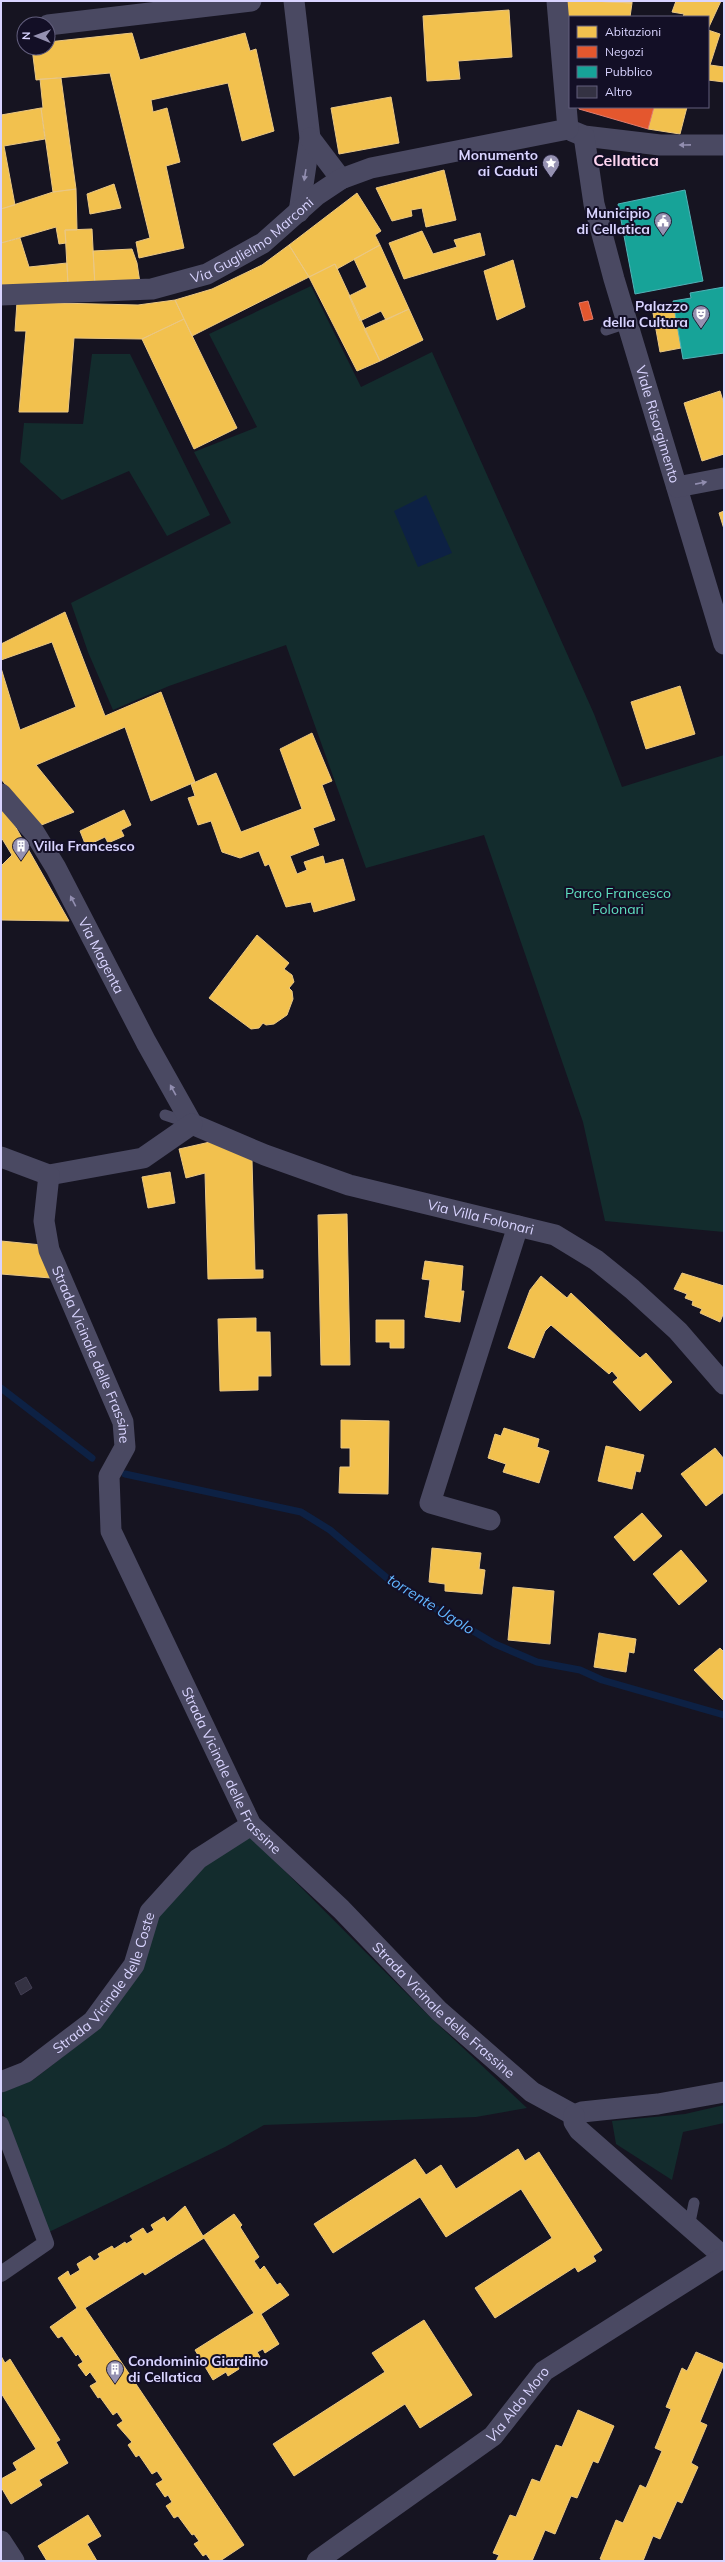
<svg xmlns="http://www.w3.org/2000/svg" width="725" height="2562" viewBox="0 0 725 2562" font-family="Mulish,sans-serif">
<rect width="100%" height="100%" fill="#161421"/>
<path fill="#132c2d" d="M 311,286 L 361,387 L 432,352 L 594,714 L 622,787 L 724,755 L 724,1232 L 605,1221 L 583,1122 L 484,835 L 366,868 L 286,645 L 169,686 L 113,710 L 88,652 L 71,603 L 231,523 L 194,452 L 257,427 L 209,334 Z
M 92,354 L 130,354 L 210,515 L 167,536 L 129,471 L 62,500 L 20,462 L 24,423 L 83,424 Z
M 250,1836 L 429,2016 L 527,2108 L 476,2117 L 264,2125 L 225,2147 L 49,2232 L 1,2107 L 1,2093 L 33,2080 L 101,2027 L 159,1914 L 203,1866 Z
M 724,2105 L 724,2123 L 683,2132 L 672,2180 L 616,2144 L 612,2121 L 685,2114 Z"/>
<path fill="#0d2144" d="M 426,495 L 452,553 L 418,567 L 394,511 Z"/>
<path fill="#f2c14e" stroke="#eac783" d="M 564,1 L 591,1 L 632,3 L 630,17 L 570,17 L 570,64 Z
M 591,1 L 632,1 L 632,3 Z
M 676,1 L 721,1 L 708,29 L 708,17 L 683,17 L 684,14 L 672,12 Z
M 509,10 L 512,57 L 458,61 L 460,79 L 427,81 L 423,16 Z
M 708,30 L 720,34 L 710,65 L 724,67 L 724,82 L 708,80 Z
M 132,33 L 140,60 L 245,33 L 250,51 L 256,49 L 274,131 L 242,141 L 228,83 L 151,100 L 153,112 L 167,108 L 180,162 L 166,166 L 184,248 L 139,258 L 136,242 L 150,238 L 110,73 L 36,80 L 32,48 L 48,48 L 48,42 Z
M 61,78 L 76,189 L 53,192 L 41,108 L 43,108 L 40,79 Z
M 391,97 L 399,143 L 339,154 L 331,108 Z
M 654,107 L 687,107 L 680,134 L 648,129 Z
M 41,108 L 45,139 L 4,146 L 15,205 L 1,209 L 1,115 Z
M 444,170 L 456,220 L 426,227 L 422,208 L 411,210 L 412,216 L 392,221 L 376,188 Z
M 114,184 L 121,208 L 90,214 L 87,194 Z
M 76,189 L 77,230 L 65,230 L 66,243 L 59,244 L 56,227 L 1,243 L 1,209 L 53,192 Z
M 357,193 L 381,231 L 375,235 L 380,245 L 337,269 L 335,264 L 309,277 L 289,245 Z
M 92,229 L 95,286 L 68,285 L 65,230 Z
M 422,231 L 433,254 L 457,247 L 454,240 L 480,233 L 485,255 L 404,279 L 389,243 Z
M 20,238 L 29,267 L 67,263 L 68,285 L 1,287 L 1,243 Z
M 289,245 L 309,277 L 192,336 L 175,300 L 212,289 L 262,265 Z
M 380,245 L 409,309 L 386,320 L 381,311 L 360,321 L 349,296 L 367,287 L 354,259 Z
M 132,249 L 137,263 L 140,283 L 95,286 L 93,251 Z
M 513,260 L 525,307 L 497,320 L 484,271 Z
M 335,264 L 380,361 L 357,371 L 309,277 Z
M 175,300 L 184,319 L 142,339 L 74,338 L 68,412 L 19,412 L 26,331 L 15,331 L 17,302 L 138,305 Z
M 409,309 L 423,340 L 380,361 L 364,329 Z
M 675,309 L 681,348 L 660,352 L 653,313 Z
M 184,319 L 237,428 L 194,449 L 142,339 Z
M 720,391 L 724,404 L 724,454 L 702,461 L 684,403 Z
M 724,511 L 724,529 L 719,513 Z
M 65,612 L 105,716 L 161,692 L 195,782 L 151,801 L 125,727 L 36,765 L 74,812 L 39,826 L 1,779 L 1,668 L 20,730 L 76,707 L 52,642 L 1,660 L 1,644 Z
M 680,686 L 695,734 L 646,749 L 631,702 Z
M 312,733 L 332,781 L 322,785 L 335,820 L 313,828 L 319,845 L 290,856 L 297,874 L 307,870 L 304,862 L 323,856 L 325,864 L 343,859 L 355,900 L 314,912 L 311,902 L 286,907 L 269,864 L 265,866 L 259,851 L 240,858 L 222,852 L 211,821 L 198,825 L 188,798 L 195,796 L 191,784 L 216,773 L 241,832 L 302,809 L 280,749 Z
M 1,804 L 6,810 L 69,921 L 1,920 L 1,866 L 12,855 L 1,837 Z
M 124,810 L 131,825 L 121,830 L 124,836 L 108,843 L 105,837 L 86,846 L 80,831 Z
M 257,935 L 289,963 L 284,969 L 292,975 L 294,982 L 289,988 L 292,991 L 293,999 L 287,1015 L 274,1024 L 266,1025 L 263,1023 L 259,1028 L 251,1029 L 209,998 Z
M 210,1142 L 252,1160 L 255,1270 L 263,1270 L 263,1278 L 208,1279 L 205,1173 L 186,1178 L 179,1149 Z
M 170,1172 L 175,1203 L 148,1208 L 142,1177 Z
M 347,1214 L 350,1365 L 321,1365 L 318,1215 Z
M 1,1241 L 42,1245 L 51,1278 L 1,1274 Z
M 425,1261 L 463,1266 L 461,1291 L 464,1291 L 460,1322 L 425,1317 L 430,1280 L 422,1279 Z
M 682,1273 L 724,1286 L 724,1312 L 720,1322 L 700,1313 L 702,1309 L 692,1305 L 693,1301 L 685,1298 L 687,1294 L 674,1289 Z
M 541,1276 L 567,1298 L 571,1293 L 640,1358 L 646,1353 L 672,1382 L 640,1411 L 613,1382 L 618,1378 L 612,1371 L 609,1374 L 551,1325 L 545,1331 L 534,1358 L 508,1348 L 530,1290 Z
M 256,1318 L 256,1332 L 270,1332 L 271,1376 L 258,1376 L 258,1390 L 220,1391 L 218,1319 Z
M 376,1320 L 404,1320 L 404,1348 L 390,1348 L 390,1342 L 376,1342 Z
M 341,1420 L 389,1421 L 388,1494 L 339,1493 L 340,1467 L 350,1467 L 350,1448 L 341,1448 Z
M 504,1428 L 539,1439 L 537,1447 L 549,1451 L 539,1483 L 503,1472 L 506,1464 L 488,1458 L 495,1434 L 501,1436 Z
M 606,1446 L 644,1455 L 640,1472 L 636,1471 L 632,1489 L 598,1481 Z
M 715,1448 L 724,1459 L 724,1492 L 706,1506 L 681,1474 Z
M 642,1513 L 662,1536 L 634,1561 L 614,1537 Z
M 432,1548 L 481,1553 L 479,1569 L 485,1570 L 482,1594 L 445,1591 L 445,1584 L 429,1582 Z
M 681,1550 L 707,1581 L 679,1605 L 653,1574 Z
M 513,1587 L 554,1591 L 550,1644 L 508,1640 Z
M 599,1633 L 636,1639 L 634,1653 L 629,1652 L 626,1672 L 594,1667 Z
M 720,1648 L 724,1652 L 723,1700 L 694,1670 Z
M 518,2149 L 525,2161 L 539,2152 L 602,2250 L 593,2256 L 596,2261 L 578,2272 L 575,2267 L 495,2318 L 475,2288 L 552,2238 L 521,2189 L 446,2237 L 420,2197 L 333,2253 L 314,2224 L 415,2159 L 426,2175 L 441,2165 L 456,2189 Z
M 185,2206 L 203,2236 L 234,2214 L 242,2225 L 240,2227 L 259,2257 L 254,2261 L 260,2270 L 264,2266 L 277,2285 L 280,2283 L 289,2295 L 261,2314 L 279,2344 L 265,2353 L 263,2349 L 257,2352 L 260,2357 L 248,2364 L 245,2360 L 237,2365 L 239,2369 L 228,2376 L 226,2372 L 213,2380 L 195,2350 L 254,2313 L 204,2238 L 145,2275 L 143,2272 L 85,2308 L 244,2545 L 220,2561 L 211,2561 L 206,2554 L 203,2556 L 194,2544 L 199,2541 L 194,2534 L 192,2535 L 178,2516 L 174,2518 L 166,2506 L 172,2502 L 168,2495 L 165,2497 L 156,2484 L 163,2480 L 157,2471 L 152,2474 L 139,2455 L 136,2457 L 128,2445 L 132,2442 L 117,2425 L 123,2421 L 117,2412 L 113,2415 L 100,2397 L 98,2398 L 90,2386 L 97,2382 L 90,2372 L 86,2376 L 78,2365 L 83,2362 L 78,2354 L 76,2356 L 62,2336 L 58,2338 L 50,2327 L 77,2308 L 58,2278 L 68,2271 L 70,2276 L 80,2270 L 77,2264 L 90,2256 L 94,2261 L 100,2257 L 98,2254 L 112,2246 L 114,2249 L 125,2242 L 126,2244 L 133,2240 L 130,2236 L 143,2228 L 147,2234 L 154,2230 L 151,2225 L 164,2217 L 167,2222 Z
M 424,2320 L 472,2395 L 420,2428 L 405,2404 L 294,2476 L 273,2444 L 385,2372 L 372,2353 Z
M 696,2352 L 724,2364 L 700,2422 L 707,2425 L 691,2463 L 698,2467 L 682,2503 L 677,2501 L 660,2539 L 653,2536 L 643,2561 L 605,2561 L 600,2559 L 616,2520 L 623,2523 L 640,2485 L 646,2488 L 662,2451 L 655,2448 L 671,2409 L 666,2407 L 682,2368 L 687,2371 Z
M 1,2356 L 5,2363 L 10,2359 L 60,2440 L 56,2442 L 68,2463 L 39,2480 L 42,2485 L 11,2504 L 1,2487 L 1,2479 L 17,2470 L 13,2463 L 36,2449 L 1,2393 Z
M 578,2410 L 614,2426 L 598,2463 L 593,2461 L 577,2498 L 571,2496 L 555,2534 L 545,2530 L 532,2561 L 496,2561 L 499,2555 L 493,2553 L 510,2515 L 516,2517 L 532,2479 L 540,2482 L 556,2445 L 562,2447 Z
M 88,2515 L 101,2536 L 87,2544 L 97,2561 L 47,2561 L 38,2546 Z"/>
<path fill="#e4572e" stroke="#e17c6d" d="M 579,107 L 654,107 L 648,129 L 579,109 Z
M 588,301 L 593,319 L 584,321 L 579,303 Z"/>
<path fill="#17a398" stroke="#51b2b7" d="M 685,190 L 703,281 L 635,294 L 618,204 Z
M 724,287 L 724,353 L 683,359 L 673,301 L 691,298 L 690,293 Z"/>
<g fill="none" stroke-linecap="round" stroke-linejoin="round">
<path stroke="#0d2144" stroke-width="7" d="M 1,1388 L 92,1458
M 125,1474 L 301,1512 L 330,1530 L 394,1584 L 495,1644 L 537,1662 L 580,1670 L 602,1680 L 724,1715"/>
</g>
<path fill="#343243" stroke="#433f54" d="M 26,1977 L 32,1988 L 21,1995 L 15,1983 Z"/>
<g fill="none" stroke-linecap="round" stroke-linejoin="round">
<path stroke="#4a4962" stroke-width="11" d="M 606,330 L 627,323
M 165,1115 L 192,1124
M 689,2227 L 694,2203"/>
<path stroke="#4a4962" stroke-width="16" d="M 1,2124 L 46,2243 L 1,2274"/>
<g stroke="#4a4962" stroke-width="21">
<path d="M 294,1 L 310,138 L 299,212"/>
<path d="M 48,25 L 251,1"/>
<path d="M 572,131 L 584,136 L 660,145 L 724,145"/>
<path id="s1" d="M 584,136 L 594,204 L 614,279 L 724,644"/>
<path d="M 310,138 L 341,179"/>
<path id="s2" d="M 1,295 L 152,289 L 207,274 L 263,243 L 317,195 L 341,179 L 371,168 L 568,129 L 557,1"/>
<path d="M 677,487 L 724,478"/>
<path id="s3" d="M 1,794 L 34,832 L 56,868 L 146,1042 L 192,1124"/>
<path id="s4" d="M 192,1124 L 265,1155 L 349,1185 L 555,1235 L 596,1260 L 632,1289 L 678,1331 L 724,1384"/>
<path d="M 1,1157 L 49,1175 L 143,1158 L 192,1124"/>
<path id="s5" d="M 49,1175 L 44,1221 L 49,1250 L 123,1422 L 125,1447 L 109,1476 L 111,1531 L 251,1825 L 341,1909 L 439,2011 L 532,2092 L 574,2115 L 582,2112 L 658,2104 L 724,2092"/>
<path d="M 490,1520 L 430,1503 L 518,1226"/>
<path id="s6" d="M 1,2082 L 26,2072 L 93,2021 L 134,1965 L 150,1912 L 198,1859 L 251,1825"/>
<path d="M 574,2115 L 574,2122 L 579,2130 L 724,2257"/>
<path d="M 1,2541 L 14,2561"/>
<path id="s7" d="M 317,2561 L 493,2436 L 544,2371 L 724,2257"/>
</g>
</g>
<defs><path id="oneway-solid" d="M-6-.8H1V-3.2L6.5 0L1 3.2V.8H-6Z"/></defs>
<g fill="#928eb0">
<use href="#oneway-solid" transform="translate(685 145) rotate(179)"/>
<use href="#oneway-solid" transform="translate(305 175) rotate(99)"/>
<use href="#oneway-solid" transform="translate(701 483) rotate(-11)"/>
<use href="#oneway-solid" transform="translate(73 901) rotate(-117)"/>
<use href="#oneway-solid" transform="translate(173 1090) rotate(-119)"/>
</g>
<defs>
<g id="sight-pin" transform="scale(0.9)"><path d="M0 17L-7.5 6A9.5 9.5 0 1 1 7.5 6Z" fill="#9591b1" stroke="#130f26"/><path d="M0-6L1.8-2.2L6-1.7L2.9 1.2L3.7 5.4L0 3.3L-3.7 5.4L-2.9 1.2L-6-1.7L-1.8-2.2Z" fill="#fff"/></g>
<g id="civic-pin" transform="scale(0.9)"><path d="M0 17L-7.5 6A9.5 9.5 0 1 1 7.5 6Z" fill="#9591b1" stroke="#130f26"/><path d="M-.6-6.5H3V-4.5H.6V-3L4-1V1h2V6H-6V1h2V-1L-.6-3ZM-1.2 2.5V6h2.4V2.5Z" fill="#fff"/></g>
<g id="theatre-pin" transform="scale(0.9)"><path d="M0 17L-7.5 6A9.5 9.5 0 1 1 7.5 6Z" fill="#9591b1" stroke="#130f26"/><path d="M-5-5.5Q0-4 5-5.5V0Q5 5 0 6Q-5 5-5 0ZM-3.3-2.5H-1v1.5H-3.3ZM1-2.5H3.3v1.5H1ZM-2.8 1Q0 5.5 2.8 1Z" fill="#fff"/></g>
<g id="building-pin" transform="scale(0.9)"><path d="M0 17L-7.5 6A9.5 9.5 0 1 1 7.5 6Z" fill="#9591b1" stroke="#130f26"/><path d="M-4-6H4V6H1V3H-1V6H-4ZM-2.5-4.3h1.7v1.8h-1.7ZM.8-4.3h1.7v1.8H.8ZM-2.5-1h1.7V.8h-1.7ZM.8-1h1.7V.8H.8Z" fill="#fff"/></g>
</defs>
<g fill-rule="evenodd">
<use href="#sight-pin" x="551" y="163"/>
<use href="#civic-pin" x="663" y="221"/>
<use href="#theatre-pin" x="701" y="314"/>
<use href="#building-pin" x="21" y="846"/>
<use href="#building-pin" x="115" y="2369"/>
</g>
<g text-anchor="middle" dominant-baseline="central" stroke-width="4" stroke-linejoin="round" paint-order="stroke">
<g font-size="14" font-weight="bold" fill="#d9d4ff" stroke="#130f26" text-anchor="end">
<text x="538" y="155">Monumento<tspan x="538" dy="16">ai Caduti</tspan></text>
<text x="650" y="213">Municipio<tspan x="650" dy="16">di Cellatica</tspan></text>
<text x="688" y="306">Palazzo<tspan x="688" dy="16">della Cultura</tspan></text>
<text x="34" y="846" text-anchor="start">Villa Francesco</text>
<text x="128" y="2361" text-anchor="start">Condominio Giardino<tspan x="128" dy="16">di Cellatica</tspan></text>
</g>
<g font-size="14" fill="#d9d4ff" stroke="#130f26">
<text stroke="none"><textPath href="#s2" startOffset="264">Via Guglielmo Marconi</textPath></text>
<text stroke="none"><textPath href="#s1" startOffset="298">Viale Risorgimento</textPath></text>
<text stroke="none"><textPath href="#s3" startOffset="191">Via Magenta</textPath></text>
<text stroke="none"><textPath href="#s4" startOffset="304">Via Villa Folonari</textPath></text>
<text stroke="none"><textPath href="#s5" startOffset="189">Strada Vicinale delle Frassine</textPath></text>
<text stroke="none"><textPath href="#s5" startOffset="645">Strada Vicinale delle Frassine</textPath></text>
<text stroke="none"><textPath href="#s6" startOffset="149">Strada Vicinale delle Coste</textPath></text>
<text stroke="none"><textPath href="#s5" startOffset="969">Strada Vicinale delle Frassine</textPath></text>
<text stroke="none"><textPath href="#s7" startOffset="256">Via Aldo Moro</textPath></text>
</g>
<g font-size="14" fill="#5fe0c0" stroke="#130f26">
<text x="618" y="893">Parco Francesco<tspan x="618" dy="16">Folonari</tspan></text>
</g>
<g font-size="15" font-style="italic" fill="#62b6ff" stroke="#130f26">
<text transform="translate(431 1604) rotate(32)">torrente Ugolo</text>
</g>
<g font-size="16" font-weight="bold" fill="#ffd6f0" stroke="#130f26">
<text x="626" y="160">Cellatica</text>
</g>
</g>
<rect width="725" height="2562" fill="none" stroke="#d9d4ff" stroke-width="4"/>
<rect x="569" y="16" width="140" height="92" fill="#130f26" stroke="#625e7d"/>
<rect x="577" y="26" width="20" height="12" fill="#f2c14e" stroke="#625e7d"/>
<text x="605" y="36" font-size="12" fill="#d9d4ff">Abitazioni</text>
<rect x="577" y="46" width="20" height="12" fill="#e4572e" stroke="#625e7d"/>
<text x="605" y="56" font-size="12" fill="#d9d4ff">Negozi</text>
<rect x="577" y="66" width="20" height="12" fill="#17a398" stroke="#625e7d"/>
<text x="605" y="76" font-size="12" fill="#d9d4ff">Pubblico</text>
<rect x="577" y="86" width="20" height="12" fill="#343243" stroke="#625e7d"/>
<text x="605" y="96" font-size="12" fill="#d9d4ff">Altro</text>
<g transform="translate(36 36) rotate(271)"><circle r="19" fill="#130f26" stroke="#625e7d"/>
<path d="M0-3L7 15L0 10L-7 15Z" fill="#9591b1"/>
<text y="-6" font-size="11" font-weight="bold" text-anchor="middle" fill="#d9d4ff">N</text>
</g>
</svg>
